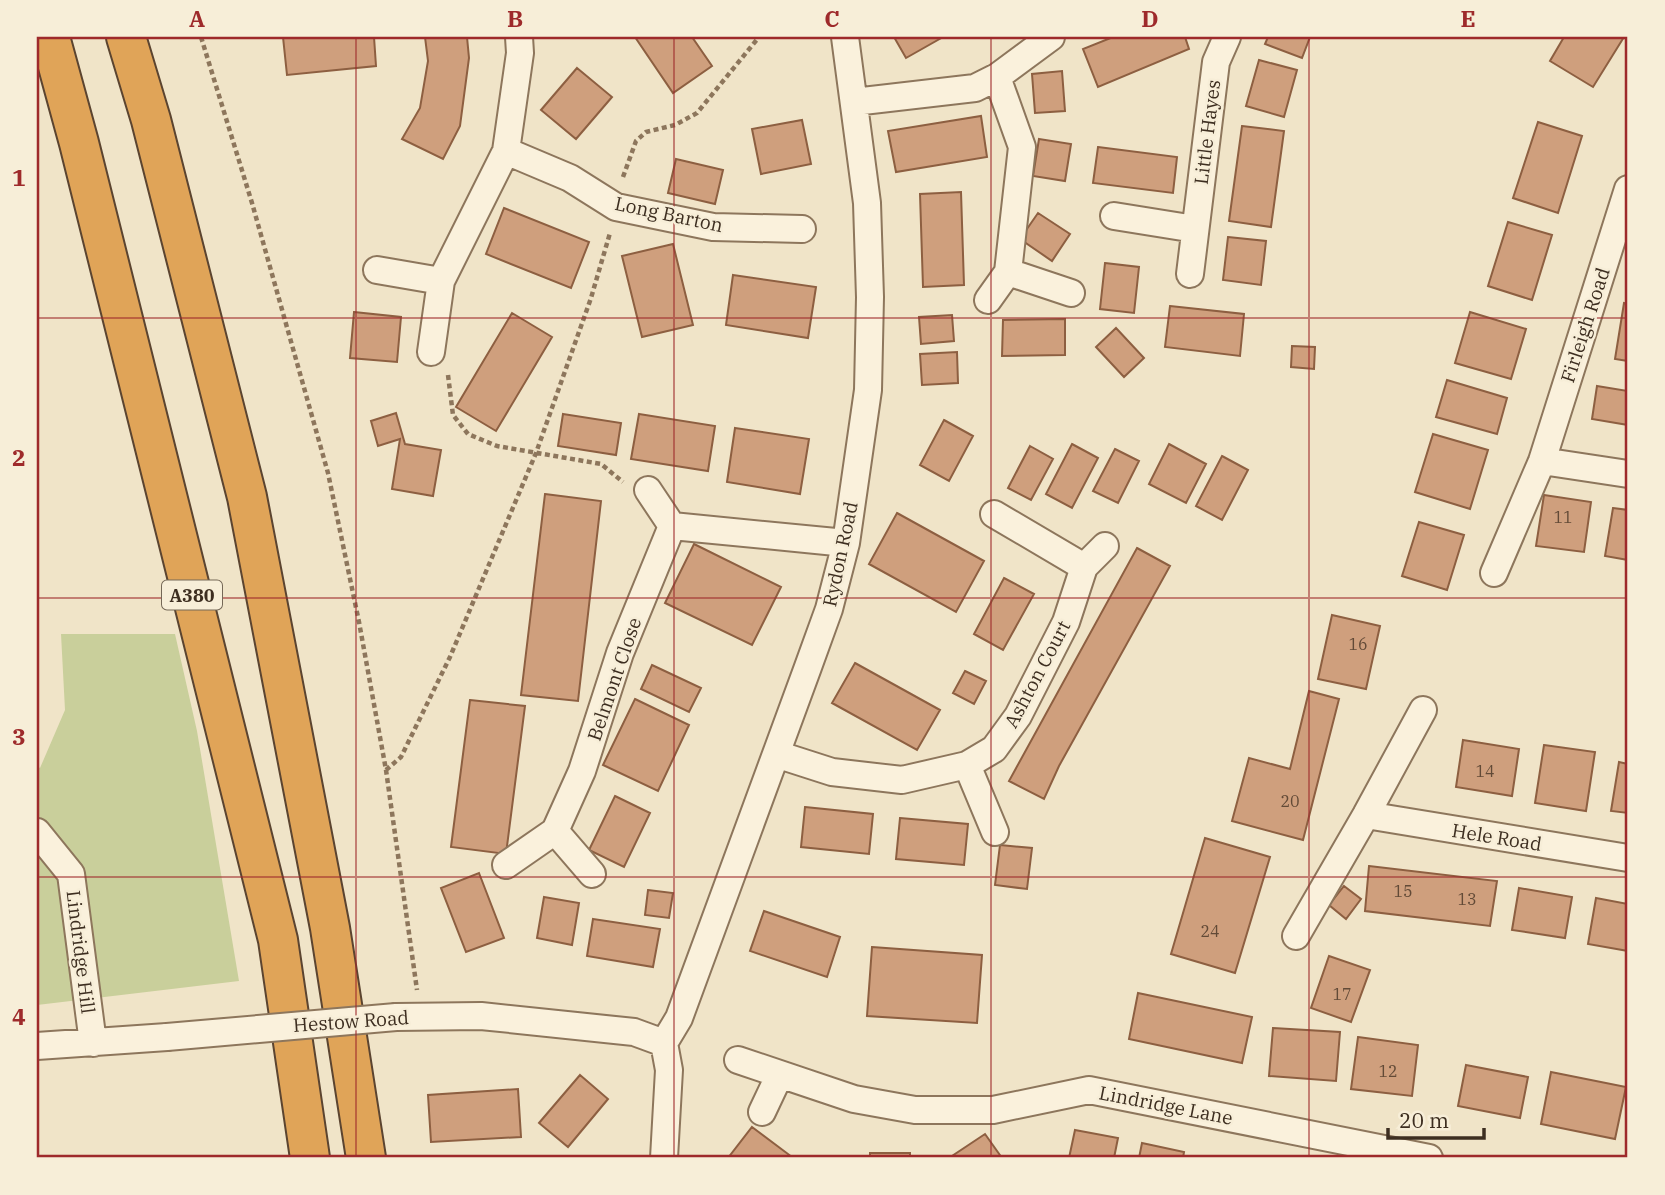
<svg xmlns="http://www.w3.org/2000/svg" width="1665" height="1195" viewBox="0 0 1665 1195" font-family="'IBM Plex Serif',serif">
<rect width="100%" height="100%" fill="#f0e4c8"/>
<path fill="#c9cf9b" d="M 61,634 L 175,634 L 197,731 L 239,981 L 37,1005 L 37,766 L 40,768 L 65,710 Z"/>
<path fill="#cf9f7d" stroke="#8d5f41" stroke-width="2" d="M 283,37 L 374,37 L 376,66 L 287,75 Z
M 425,37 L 467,37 L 469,58 L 460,126 L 443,159 L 402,139 L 420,108 L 428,61 Z
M 635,37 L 692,37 L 712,66 L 673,93 Z
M 894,37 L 943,37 L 906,58 Z
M 1113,37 L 1185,37 L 1189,49 L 1098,87 L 1083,49 Z
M 1268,37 L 1310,37 L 1302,58 L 1265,44 Z
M 1564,37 L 1624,37 L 1593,87 L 1550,61 Z
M 1259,60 L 1297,70 L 1284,117 L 1246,106 Z
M 577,68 L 612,97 L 576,139 L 541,110 Z
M 1062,71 L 1065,111 L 1035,113 L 1032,74 Z
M 981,116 L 987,157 L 896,172 L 888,131 Z
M 802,120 L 811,164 L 761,174 L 752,129 Z
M 1538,122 L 1582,136 L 1558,213 L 1513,198 Z
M 1242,126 L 1284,131 L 1271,227 L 1229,221 Z
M 1039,139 L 1071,144 L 1065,181 L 1033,176 Z
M 1098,147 L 1177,157 L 1173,193 L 1093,183 Z
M 676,159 L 723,170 L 715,204 L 668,193 Z
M 961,192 L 964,285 L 923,287 L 920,194 Z
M 504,208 L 589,242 L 571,288 L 486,254 Z
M 1038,213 L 1070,234 L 1052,261 L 1020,239 Z
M 1508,222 L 1552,235 L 1532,300 L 1488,286 Z
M 1228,237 L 1266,241 L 1261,285 L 1223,280 Z
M 673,244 L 693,325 L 642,337 L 622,256 Z
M 1105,263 L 1139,267 L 1134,313 L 1100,309 Z
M 733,275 L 816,287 L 808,338 L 726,325 Z
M 1624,303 L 1628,304 L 1628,361 L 1615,359 Z
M 1170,306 L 1244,314 L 1240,356 L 1165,347 Z
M 354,312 L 401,317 L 397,362 L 350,358 Z
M 1470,312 L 1526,329 L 1511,379 L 1455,363 Z
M 512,313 L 552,337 L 496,431 L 456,407 Z
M 952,315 L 954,341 L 921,344 L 919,317 Z
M 1065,319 L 1065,355 L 1002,356 L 1003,320 Z
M 1116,328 L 1144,358 L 1124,377 L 1096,347 Z
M 1292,346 L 1315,347 L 1314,369 L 1291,367 Z
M 957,352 L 958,383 L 922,385 L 920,354 Z
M 1447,380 L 1507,398 L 1497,434 L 1436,417 Z
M 1597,386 L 1628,391 L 1628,425 L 1592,419 Z
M 396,413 L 405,444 L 441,450 L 433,496 L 392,489 L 400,439 L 378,446 L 371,421 Z
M 563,414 L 621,423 L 616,455 L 558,446 Z
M 639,414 L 715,426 L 708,471 L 631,459 Z
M 944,420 L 973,436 L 949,481 L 920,465 Z
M 735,428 L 809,439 L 800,494 L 727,482 Z
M 1433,434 L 1488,450 L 1470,509 L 1415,492 Z
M 1072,444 L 1098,458 L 1072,508 L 1046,494 Z
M 1169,444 L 1206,464 L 1186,503 L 1149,484 Z
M 1030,446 L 1053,459 L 1031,500 L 1008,488 Z
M 1115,449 L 1139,461 L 1118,503 L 1093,491 Z
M 1222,456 L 1248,470 L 1222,520 L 1196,506 Z
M 545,494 L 601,501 L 578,701 L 521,695 Z
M 1544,495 L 1591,502 L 1584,552 L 1536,546 Z
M 1613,508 L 1628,510 L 1628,560 L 1605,556 Z
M 897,513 L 984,561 L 956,612 L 869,564 Z
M 1419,522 L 1464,535 L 1447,590 L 1402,576 Z
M 694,544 L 781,587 L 752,645 L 665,603 Z
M 1137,548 L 1170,566 L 1059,766 L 1044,799 L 1009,781 Z
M 1004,578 L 1034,594 L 1003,650 L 974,634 Z
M 1332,615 L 1380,626 L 1366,689 L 1318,679 Z
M 855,663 L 940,710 L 917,750 L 832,703 Z
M 652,665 L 701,688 L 689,712 L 641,689 Z
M 965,671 L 986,681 L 974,704 L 953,693 Z
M 1309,691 L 1339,699 L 1303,840 L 1232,821 L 1249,758 L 1290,769 Z
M 635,699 L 689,725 L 658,791 L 603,765 Z
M 470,700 L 525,706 L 506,854 L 451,847 Z
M 1463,740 L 1519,749 L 1512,796 L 1456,787 Z
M 1544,745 L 1595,752 L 1586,811 L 1535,803 Z
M 1619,762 L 1628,764 L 1628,813 L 1611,811 Z
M 615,796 L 650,813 L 624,867 L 589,850 Z
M 805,807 L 873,814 L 869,854 L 801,847 Z
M 900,818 L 968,824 L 964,865 L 896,859 Z
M 1205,838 L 1270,857 L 1235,973 L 1171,954 Z
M 1000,845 L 1032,848 L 1027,889 L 995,885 Z
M 1369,866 L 1497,881 L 1490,926 L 1365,911 Z
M 479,873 L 504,938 L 466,952 L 441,888 Z
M 1344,886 L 1361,899 L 1346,919 L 1329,905 Z
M 1519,888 L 1572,897 L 1565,938 L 1512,930 Z
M 648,890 L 673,893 L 669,918 L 645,915 Z
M 544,897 L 579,903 L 572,945 L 537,938 Z
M 1596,898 L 1628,904 L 1628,951 L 1588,944 Z
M 764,911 L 840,937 L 827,977 L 750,951 Z
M 593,919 L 660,929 L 653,967 L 587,956 Z
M 872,947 L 982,955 L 977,1023 L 867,1016 Z
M 1329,956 L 1370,970 L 1351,1022 L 1311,1008 Z
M 1138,993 L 1252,1017 L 1242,1063 L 1129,1039 Z
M 1273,1028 L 1340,1032 L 1336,1081 L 1269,1076 Z
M 1358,1037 L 1418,1045 L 1412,1096 L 1351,1089 Z
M 1466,1065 L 1528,1077 L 1520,1118 L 1458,1106 Z
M 1551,1072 L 1626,1087 L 1615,1139 L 1541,1124 Z
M 580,1075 L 608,1099 L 568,1147 L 539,1123 Z
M 518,1089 L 521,1137 L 431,1142 L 428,1095 Z
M 752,1127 L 792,1157 L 790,1158 L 728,1158 Z
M 1075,1130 L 1118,1138 L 1114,1158 L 1069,1158 Z
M 985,1134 L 1002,1158 L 949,1158 Z
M 1142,1143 L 1184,1152 L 1183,1158 L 1139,1158 Z
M 870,1153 L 910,1153 L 910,1158 L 870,1158 Z"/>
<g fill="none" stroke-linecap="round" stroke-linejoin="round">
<g stroke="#8d765c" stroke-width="30">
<path id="street" d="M 997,77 L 1022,147 L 1008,272
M 854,102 L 975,88 L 997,77 L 1051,37
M 506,151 L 570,178 L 616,207 L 713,227 L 802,229
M 1114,216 L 1195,229
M 377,270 L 441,281
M 1190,274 L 1216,62 L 1227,37
M 988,300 L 1008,272 L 1071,293
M 431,352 L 441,281 L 506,151 L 520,53 L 519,37
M 1542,461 L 1628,474
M 648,490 L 672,526
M 994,514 L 1084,567 L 1105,546
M 1494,573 L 1542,461 L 1628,189
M 776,754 L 832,772 L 902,780 L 967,765 L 994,749 L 1018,716 L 1066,622 L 1084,567
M 967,765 L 995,832
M 1366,815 L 1628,858
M 555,831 L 592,874
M 37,832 L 71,874 L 93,1043
M 506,865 L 555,831 L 582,771 L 620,653 L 672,526 L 846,543
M 1296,936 L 1366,815 L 1423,710
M 396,1017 L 481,1016 L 634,1032 L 664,1043
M 664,1043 L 679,1018 L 808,667 L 829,609 L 846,543 L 868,390 L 870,297 L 867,203 L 845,37
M 664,1043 L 669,1070 L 664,1158
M 37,1046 L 167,1037
M 738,1060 L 854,1099 L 915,1110 L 993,1110 L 1089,1090 L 1429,1158
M 762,1112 L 779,1076"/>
</g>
<g stroke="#5b4430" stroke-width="42">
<path id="highway" d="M 50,37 L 79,143 L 278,940 L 310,1158
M 126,37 L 151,120 L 247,497 L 330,928 L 366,1158"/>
</g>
<path stroke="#8d765c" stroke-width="4.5" stroke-dasharray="5 3.5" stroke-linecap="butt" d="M 201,37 L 252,203 L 328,473 L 359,622 L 386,770 L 417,990
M 623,177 L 636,141 L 646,132 L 675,125 L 697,113 L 759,37
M 448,375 L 453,415 L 468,434 L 497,446 L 601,464 L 623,482
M 386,770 L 401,757 L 450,657 L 536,453 L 591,298 L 610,233"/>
<use href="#street" stroke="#faf1dc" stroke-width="26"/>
<use href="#highway" stroke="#e0a458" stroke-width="38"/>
<g stroke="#8d765c" stroke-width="30" stroke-linecap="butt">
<path id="street-bridge" d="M 167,1037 L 396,1017"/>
</g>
<use href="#street-bridge" stroke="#faf1dc" stroke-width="26"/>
</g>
<path fill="none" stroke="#9e2a2b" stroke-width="2" stroke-opacity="0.55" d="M 356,37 L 356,1158M 674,37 L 674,1158M 991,37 L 991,1158M 1309,37 L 1309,1158M 37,318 L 1628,318M 37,598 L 1628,598M 37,877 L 1628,877"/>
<g text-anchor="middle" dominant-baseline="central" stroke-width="5" stroke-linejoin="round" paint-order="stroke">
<g font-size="16" fill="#624a37">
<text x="1563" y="517">11</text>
<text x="1358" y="644">16</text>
<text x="1485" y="771">14</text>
<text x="1290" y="801">20</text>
<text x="1403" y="891">15</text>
<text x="1467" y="899">13</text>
<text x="1210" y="931">24</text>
<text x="1342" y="994">17</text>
<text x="1388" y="1071">12</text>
</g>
<rect fill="#f7eed8" stroke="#756857" stroke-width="2" x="162" y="580.5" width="60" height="29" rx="5"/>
<g font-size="18" font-weight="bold" fill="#3d2e20">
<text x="192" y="595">A380</text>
</g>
<g font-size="19" fill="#3d2e20" stroke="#f7eed8">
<text transform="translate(1207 132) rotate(-83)">Little Hayes</text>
<text transform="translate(669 214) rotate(12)">Long Barton</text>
<text transform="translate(1585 325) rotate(-72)">Firleigh Road</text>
<text transform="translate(840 554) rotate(-78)">Rydon Road</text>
<text transform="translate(1037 674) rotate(-62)">Ashton Court</text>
<text transform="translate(614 679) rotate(-71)">Belmont Close</text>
<text transform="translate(1497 837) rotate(9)">Hele Road</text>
<text transform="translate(81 952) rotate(83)">Lindridge Hill</text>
<text transform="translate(351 1021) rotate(-4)">Hestow Road</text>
<text transform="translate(1166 1105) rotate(11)">Lindridge Lane</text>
</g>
</g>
<rect width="1665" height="1195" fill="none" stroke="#f7eed8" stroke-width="77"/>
<path d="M1388 1128v10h96v-10" fill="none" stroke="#3d2e20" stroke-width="3.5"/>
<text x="1399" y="1128" font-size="21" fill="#3d2e20" stroke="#f7eed8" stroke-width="5" paint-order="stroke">20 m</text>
<rect x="38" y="38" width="1588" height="1118" fill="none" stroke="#9e2a2b" stroke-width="2.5"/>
<g font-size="23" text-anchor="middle" font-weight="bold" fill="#9e2a2b">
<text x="197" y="27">A</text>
<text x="515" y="27">B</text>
<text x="832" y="27">C</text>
<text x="1150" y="27">D</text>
<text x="1468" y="27">E</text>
<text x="19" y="186">1</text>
<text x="19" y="466">2</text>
<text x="19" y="745">3</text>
<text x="19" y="1025">4</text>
</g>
</svg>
